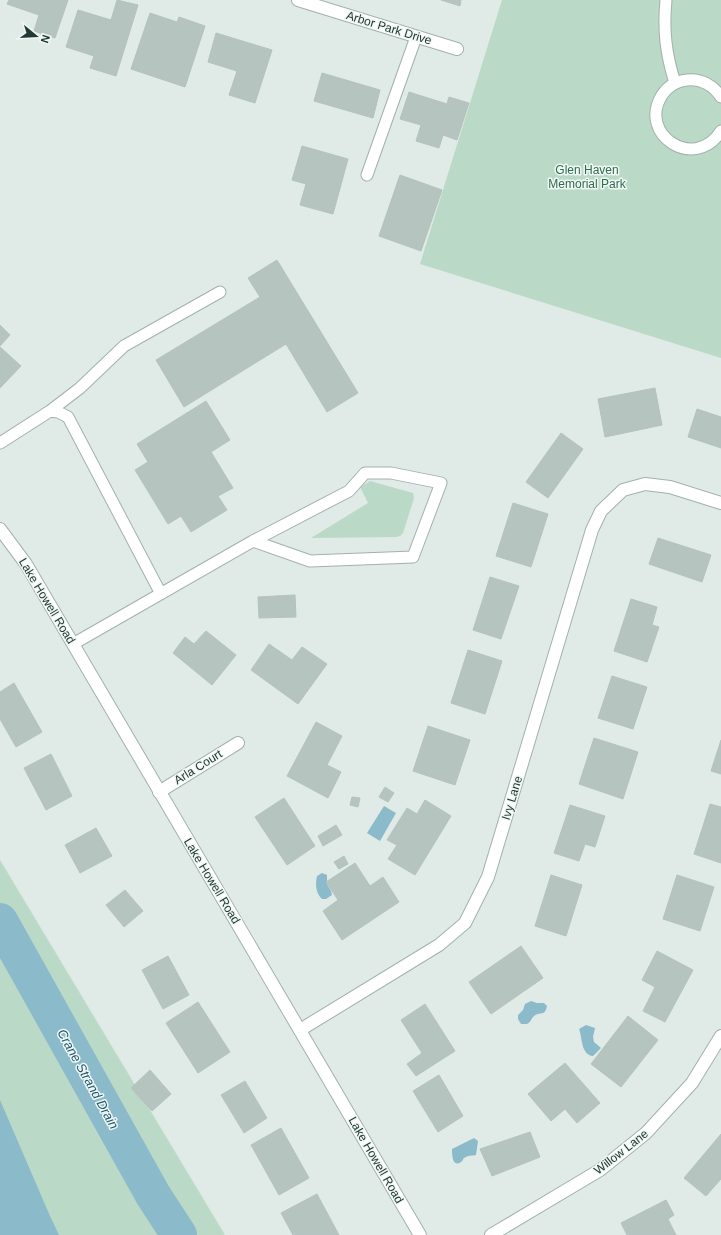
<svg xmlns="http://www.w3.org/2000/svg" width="721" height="1235" viewBox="0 0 721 1235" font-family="Helvetica,sans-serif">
<rect width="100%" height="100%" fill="#e0eae6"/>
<path fill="#bad9c6" d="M 502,0 L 721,0 L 721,358 L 420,264 Z
M 370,481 L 413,493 L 414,498 L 403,533 L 400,536 L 396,537 L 311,538 L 368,503 L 360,487 Z
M 0,860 L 225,1235 L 0,1235 Z"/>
<path fill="#8bbacb" d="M 384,806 L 396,813 L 380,841 L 367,833 Z
M 322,873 L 327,875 L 327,884 L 331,891 L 332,895 L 326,899 L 322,899 C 316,894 315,884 317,876 Z
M 531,1001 L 537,1003 L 544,1003 L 547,1006 C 545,1017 540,1011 534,1016 C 531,1019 531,1022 527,1024 L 521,1024 L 518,1019 L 518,1015 L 523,1010 L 525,1004 Z
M 586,1025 L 595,1028 L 593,1037 L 594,1042 L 601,1048 L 593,1056 C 582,1055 582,1040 580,1032 L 579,1029 Z
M 0,1100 L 50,1216 L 59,1235 L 0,1235 Z
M 474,1138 L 478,1141 L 476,1155 C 472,1156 469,1155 466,1157 C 461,1159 465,1159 461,1162 C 452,1168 452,1154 452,1149 Z"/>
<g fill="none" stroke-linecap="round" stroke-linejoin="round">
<path stroke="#8bbacb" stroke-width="36" d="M 0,921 L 153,1195 L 179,1235"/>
</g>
<path fill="#b6c4c0" stroke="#b3c3be" d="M 9,0 L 68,0 L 55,38 L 34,31 L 39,15 L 7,4 Z
M 117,0 L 138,5 L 116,76 L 90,68 L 94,56 L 66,47 L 78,10 L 111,20 Z
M 441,0 L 461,0 L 460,6 Z
M 150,13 L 177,22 L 179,17 L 205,26 L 185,87 L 131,69 Z
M 216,33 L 272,50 L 255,103 L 229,95 L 237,71 L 208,62 Z
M 322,73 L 380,90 L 373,118 L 314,101 Z
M 409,92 L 447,104 L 449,97 L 469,103 L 457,140 L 443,135 L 439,148 L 416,141 L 421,125 L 400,119 Z
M 302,146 L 348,159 L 333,214 L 300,205 L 306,184 L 292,180 Z
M 400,175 L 442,190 L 421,251 L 379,236 Z
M 277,260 L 358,393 L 327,412 L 286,344 L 184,407 L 156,360 L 260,297 L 248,278 Z
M 0,325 L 10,335 L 0,346 Z
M 0,347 L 21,366 L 0,388 Z
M 655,388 L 662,425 L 605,437 L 598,399 Z
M 206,401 L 230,440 L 211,452 L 233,488 L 218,496 L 227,510 L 191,532 L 181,516 L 168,524 L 135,470 L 148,462 L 137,444 Z
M 697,409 L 721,417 L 721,448 L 688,437 Z
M 561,433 L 583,449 L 548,498 L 526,482 Z
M 513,503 L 548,514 L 531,567 L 496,556 Z
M 658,538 L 711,555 L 702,582 L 649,564 Z
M 490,577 L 519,586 L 501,639 L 473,630 Z
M 295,595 L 296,617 L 259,618 L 258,597 Z
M 631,599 L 657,607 L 652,625 L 659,627 L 647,662 L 614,651 Z
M 206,631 L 236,655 L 212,685 L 173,653 L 185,637 L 194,644 Z
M 269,644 L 292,660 L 302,647 L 327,664 L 298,704 L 251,670 Z
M 468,650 L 502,661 L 485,714 L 451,703 Z
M 612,676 L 647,687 L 633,729 L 598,718 Z
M 14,683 L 42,732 L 16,747 L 0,719 L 0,692 Z
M 316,722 L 342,736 L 327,765 L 341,772 L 328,798 L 287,776 Z
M 428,726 L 470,740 L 455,785 L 413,771 Z
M 594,738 L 638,752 L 623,799 L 579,784 Z
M 721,740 L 721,774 L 711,771 Z
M 51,754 L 72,796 L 46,810 L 24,768 Z
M 385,787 L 394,793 L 388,802 L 379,797 Z
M 352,797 L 360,798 L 358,807 L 350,805 Z
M 284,798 L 315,846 L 287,865 L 255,817 Z
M 425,800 L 451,816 L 415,875 L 388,859 L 397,845 L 387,840 L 407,808 L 417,814 Z
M 710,804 L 721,807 L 721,863 L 694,854 Z
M 570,805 L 605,816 L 595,847 L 585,844 L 579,861 L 554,853 Z
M 336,825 L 342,835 L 323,846 L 318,836 Z
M 96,828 L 112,856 L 80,873 L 65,845 Z
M 344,856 L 348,864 L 339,869 L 334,862 Z
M 355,863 L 370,886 L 383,877 L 399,902 L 342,940 L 323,911 L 338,900 L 326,882 Z
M 551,875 L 582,885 L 566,936 L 535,926 Z
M 677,875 L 714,887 L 700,931 L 663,919 Z
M 125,890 L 143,911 L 124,927 L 106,905 Z
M 521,946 L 543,978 L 491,1014 L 469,982 Z
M 657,951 L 693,970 L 665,1022 L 643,1011 L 655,987 L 642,980 Z
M 168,956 L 189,995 L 163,1009 L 142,970 Z
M 198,1002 L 230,1052 L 198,1073 L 166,1023 Z
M 425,1004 L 455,1051 L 416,1076 L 407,1064 L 422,1053 L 401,1020 Z
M 628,1016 L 658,1040 L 621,1087 L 591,1064 Z
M 565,1063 L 600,1103 L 577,1123 L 565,1109 L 551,1121 L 528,1094 Z
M 150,1070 L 171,1094 L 152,1111 L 131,1088 Z
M 439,1075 L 463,1116 L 438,1132 L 413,1091 Z
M 245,1081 L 267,1118 L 244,1133 L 221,1095 Z
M 281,1128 L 309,1178 L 279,1195 L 251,1145 Z
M 530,1132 L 540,1157 L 492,1176 L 480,1149 Z
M 721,1134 L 721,1179 L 706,1196 L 684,1178 Z
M 317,1194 L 339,1235 L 293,1235 L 281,1213 Z
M 666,1200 L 674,1215 L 668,1219 L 676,1235 L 627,1235 L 621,1223 Z"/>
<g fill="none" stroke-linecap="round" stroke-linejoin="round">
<g stroke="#a3b1ad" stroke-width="13">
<path id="service" d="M 666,0 C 663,31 666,54 675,83
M 721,97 C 714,86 701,78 687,80 C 677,81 668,86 662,95 C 637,135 695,172 721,131
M 367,175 L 416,37
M 50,411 L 80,388 L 124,346 L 220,292
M 0,443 L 50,411 L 58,412 L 68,417 L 161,594
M 73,644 L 253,541 L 310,561 L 413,557 L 441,483 L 391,473 L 365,473 L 349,491 L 253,541"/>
</g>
<g stroke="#a3b1ad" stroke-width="14">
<path id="minor" d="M 298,0 L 457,49
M 159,792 L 238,743
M 300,1030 L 439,945 L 465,923 L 488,877 L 592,530 L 601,511 L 623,490 L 645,484 L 670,487 L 721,503
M 491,1235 L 600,1170 L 646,1133 L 692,1083 L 721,1036"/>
</g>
<g stroke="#a3b1ad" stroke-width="14">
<path id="tertiary" d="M 0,529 L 26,564 L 420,1235"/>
</g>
<use href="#service" stroke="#fff" stroke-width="11"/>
<use href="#minor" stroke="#fff" stroke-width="12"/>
<use href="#tertiary" stroke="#fff" stroke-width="12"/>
</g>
<g text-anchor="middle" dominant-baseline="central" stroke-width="3" stroke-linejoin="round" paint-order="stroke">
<g font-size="12" fill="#223935" stroke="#f0f7f4">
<text transform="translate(389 28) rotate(17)">Arbor Park Drive</text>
<text transform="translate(47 601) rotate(59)">Lake Howell Road</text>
<text transform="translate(198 767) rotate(-32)">Arla Court</text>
<text transform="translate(512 798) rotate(-73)">Ivy Lane</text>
<text transform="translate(212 881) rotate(59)">Lake Howell Road</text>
<text transform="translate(621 1152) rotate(-38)">Willow Lane</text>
<text transform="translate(376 1160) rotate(60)">Lake Howell Road</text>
</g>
<g font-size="12" fill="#2f6c4e" stroke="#f0f7f4">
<text x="587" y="170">Glen Haven<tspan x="587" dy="14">Memorial Park</tspan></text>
</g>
<g font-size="13" font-style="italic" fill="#21596f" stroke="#f0f7f4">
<text transform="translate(88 1079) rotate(61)">Crane Strand Drain</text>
</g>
</g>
<g transform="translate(36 36) rotate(108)" stroke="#f0f7f4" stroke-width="3" paint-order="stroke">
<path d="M0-3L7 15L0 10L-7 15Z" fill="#223935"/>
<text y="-6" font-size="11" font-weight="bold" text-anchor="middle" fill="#223935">N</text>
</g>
</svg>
